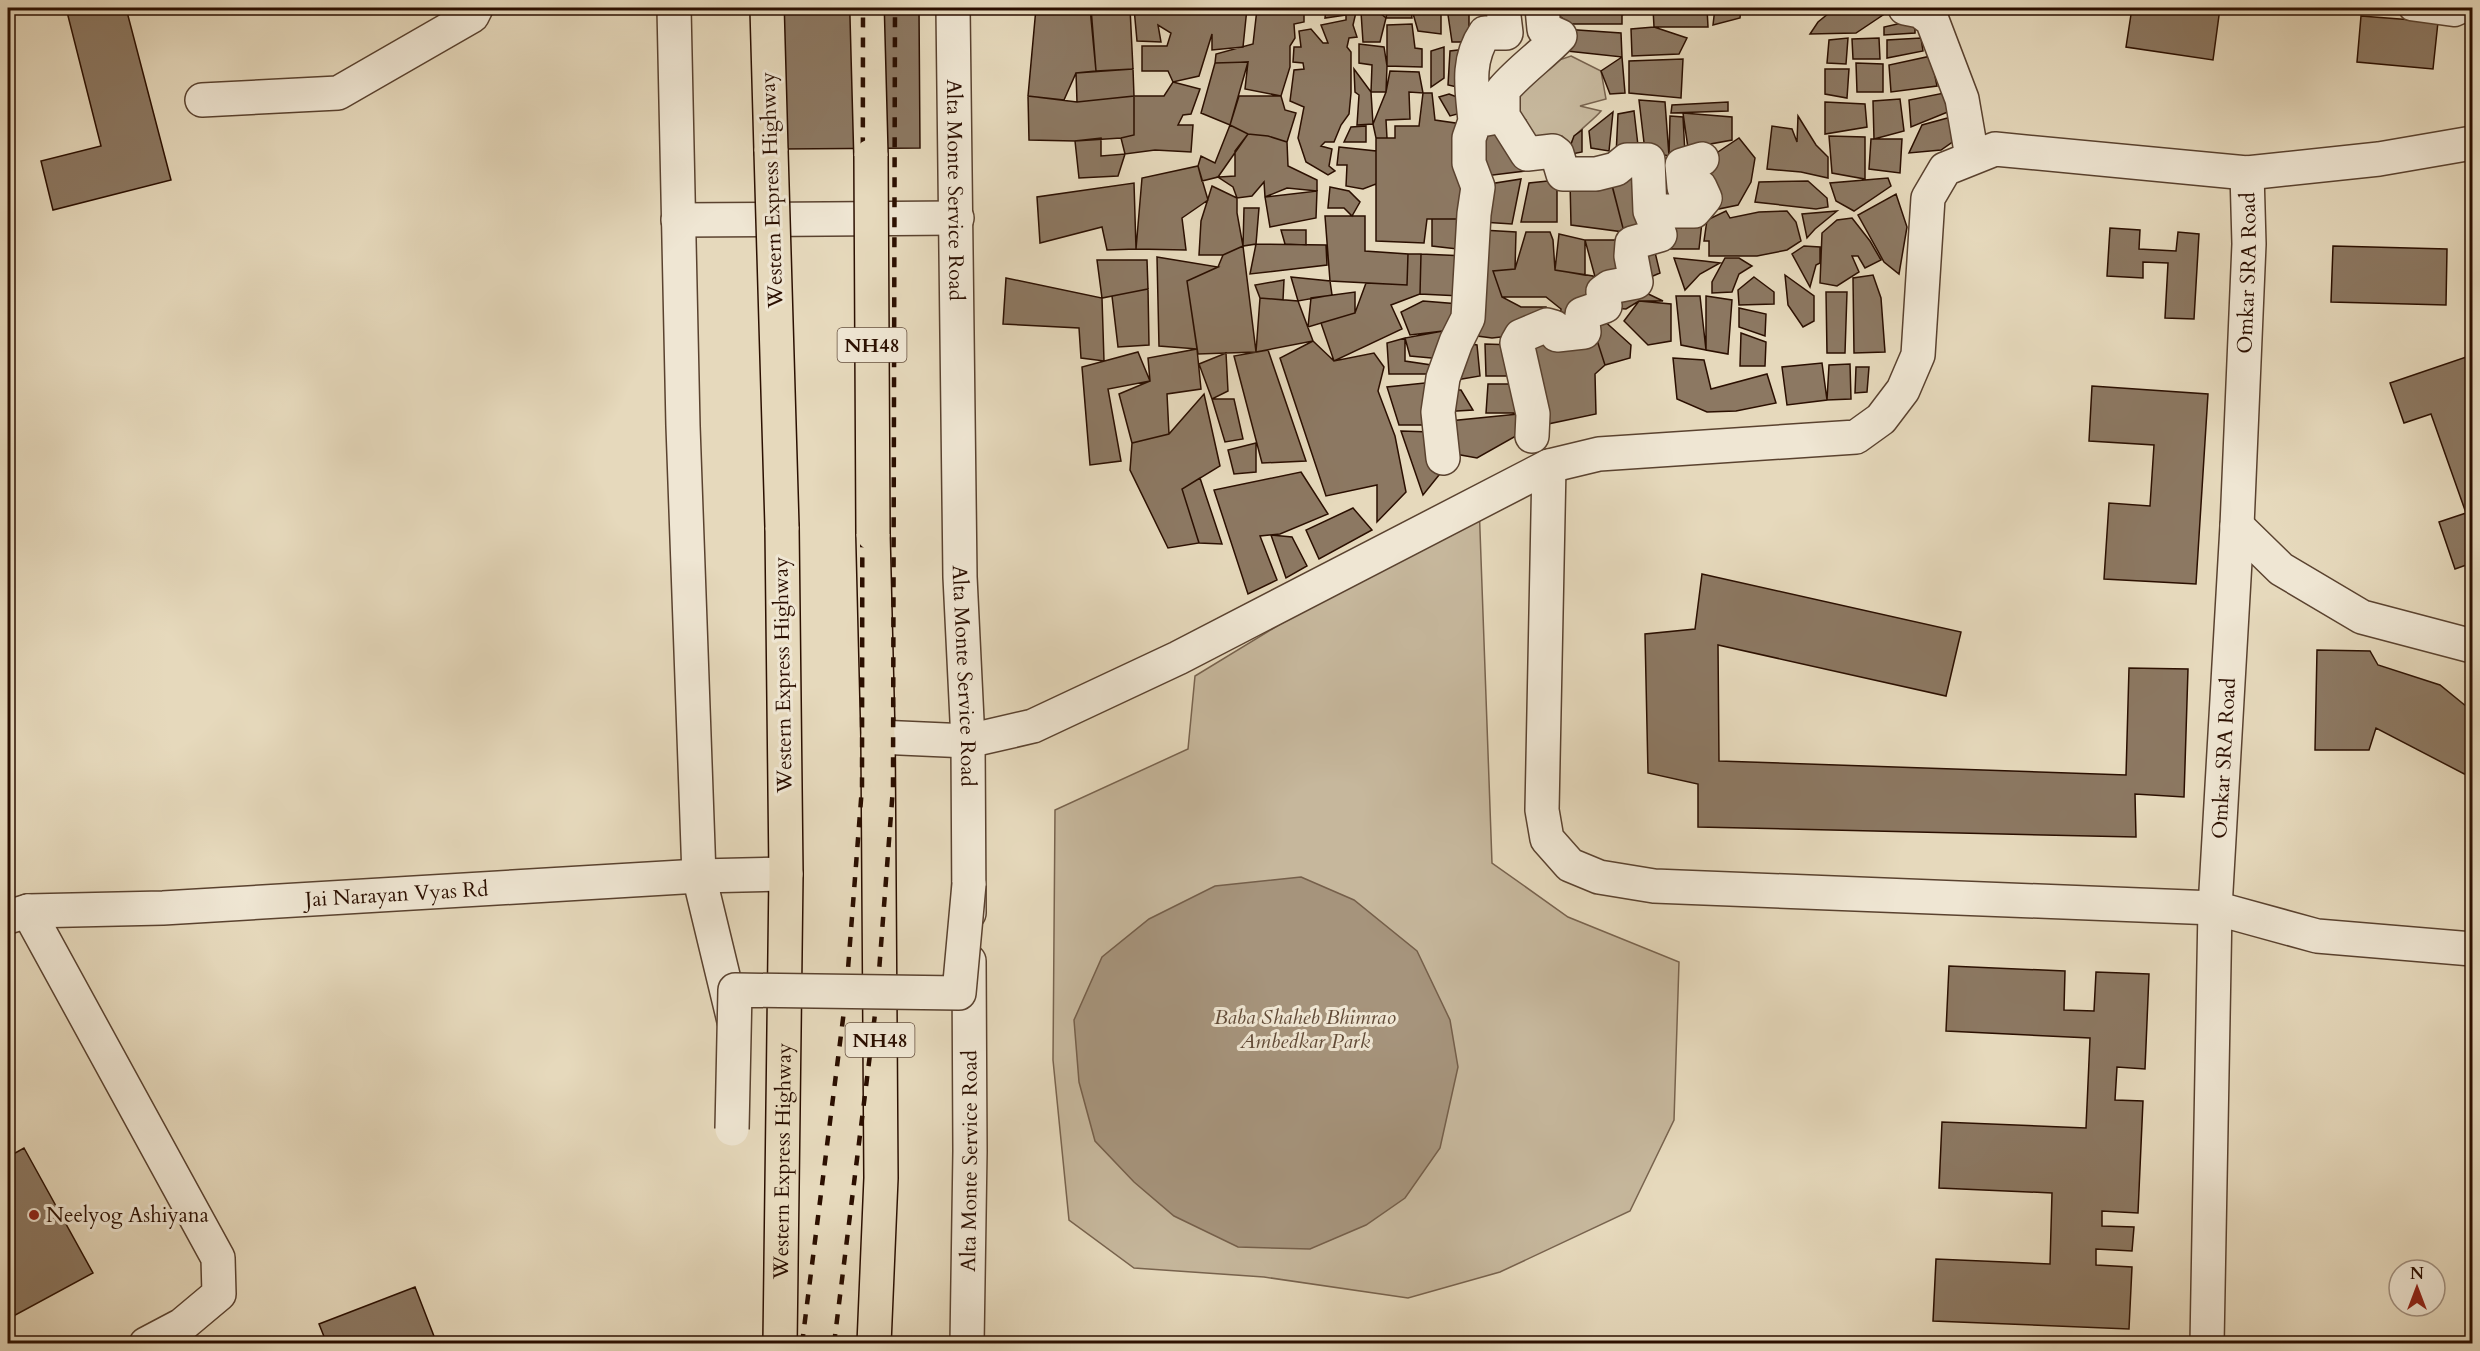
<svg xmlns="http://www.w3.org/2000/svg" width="2480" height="1351" viewBox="0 0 2480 1351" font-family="Cardo,serif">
<rect width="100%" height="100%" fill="#e6d9bc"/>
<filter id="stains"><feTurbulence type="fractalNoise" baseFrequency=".00333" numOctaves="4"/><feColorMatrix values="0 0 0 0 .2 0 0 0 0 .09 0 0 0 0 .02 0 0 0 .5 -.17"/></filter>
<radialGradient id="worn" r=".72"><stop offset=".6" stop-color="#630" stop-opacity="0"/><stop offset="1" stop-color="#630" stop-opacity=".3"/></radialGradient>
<path fill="#c6b79c" stroke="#78634e" stroke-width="1.5" d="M 1571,56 L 1601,71 L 1606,99 L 1580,106 L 1601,111 C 1591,123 1575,131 1570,146 L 1562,136 L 1548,144 L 1518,131 L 1526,120 L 1513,117 L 1517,74 Z
M 1479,503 L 1492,863 L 1568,917 L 1679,962 L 1674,1120 L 1630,1211 L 1500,1272 L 1408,1298 L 1264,1277 L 1134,1268 L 1069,1220 L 1053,1060 L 1055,810 L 1188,749 L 1195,676 Z"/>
<path fill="#a6947c" stroke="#755f4a" stroke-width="1.5" d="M 1301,877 L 1354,900 L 1417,951 L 1450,1020 L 1458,1067 L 1440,1148 L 1405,1198 L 1366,1225 L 1310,1249 L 1238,1247 L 1174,1216 L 1134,1182 L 1095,1141 L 1079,1082 L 1074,1020 L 1102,957 L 1149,919 L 1215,886 Z"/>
<path fill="#8c7862" stroke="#2b0f00" stroke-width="1.5" d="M 66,8 L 126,8 L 171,180 L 53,210 L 41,161 L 101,146 Z
M 780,8 L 919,8 L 920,148 L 782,149 Z
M 1036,8 L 1090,8 L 1096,71 L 1076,73 L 1064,100 L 1028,96 Z
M 1091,8 L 1130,8 L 1133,69 L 1096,71 Z
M 1134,8 L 1247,8 L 1243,47 L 1212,50 L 1212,34 L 1199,76 L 1173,82 L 1168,71 L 1142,71 L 1142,46 L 1167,46 L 1171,33 L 1158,25 L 1161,42 L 1137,41 Z
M 1262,8 L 1318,8 L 1319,11 L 1304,11 L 1304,22 L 1294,24 L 1295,38 L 1290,46 L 1290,67 L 1281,96 L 1245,89 L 1248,62 L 1215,63 L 1216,54 L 1253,44 L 1257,9 Z
M 1326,8 L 1357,8 L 1353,25 L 1357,37 L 1349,38 L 1347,47 L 1351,52 L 1351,93 L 1349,114 L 1341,125 L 1334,142 L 1325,142 L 1321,146 L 1332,149 L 1329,166 L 1335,171 L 1328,175 L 1306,162 L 1298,138 L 1304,107 L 1290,101 L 1294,70 L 1304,69 L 1303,63 L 1293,62 L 1294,47 L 1301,47 L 1299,31 L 1311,29 L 1323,43 L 1328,43 L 1321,25 L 1346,20 L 1346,15 L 1325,18 Z
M 1371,8 L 1374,8 L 1386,18 L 1380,42 L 1363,42 L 1361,12 Z
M 1388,8 L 1411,8 L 1412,18 L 1386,18 Z
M 1441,8 L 1441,34 L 1418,31 L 1412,10 Z
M 1447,8 L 1469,9 L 1469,42 L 1452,42 Z
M 1549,8 L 1630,8 L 1629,12 L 1622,15 L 1622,24 L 1570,24 Z
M 1653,8 L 1707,8 L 1708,27 L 1654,27 Z
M 1715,8 L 1741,8 L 1740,18 L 1713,25 Z
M 2132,8 L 2220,8 L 2213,60 L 2126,47 Z
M 1834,9 L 1889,11 L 1856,33 L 1810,34 L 1818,22 Z
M 2361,16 L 2438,22 L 2433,69 L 2357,62 Z
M 1915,20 L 1915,33 L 1884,35 L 1884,27 Z
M 1412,24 L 1415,48 L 1422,49 L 1422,67 L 1387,66 L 1387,25 Z
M 1654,27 L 1687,38 L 1679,54 L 1632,56 L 1631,29 Z
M 1563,29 L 1621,33 L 1622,57 L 1558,50 Z
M 1848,38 L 1846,64 L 1827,63 L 1829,40 Z
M 1879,38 L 1880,59 L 1853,59 L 1852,39 Z
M 1921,38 L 1923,51 L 1887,58 L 1887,40 Z
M 1359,44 L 1384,47 L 1387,66 L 1386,92 L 1371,92 L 1372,65 L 1359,63 Z
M 1444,47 L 1444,78 L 1431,87 L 1431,51 Z
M 1466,49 L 1466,89 L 1448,85 L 1450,51 Z
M 1931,56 L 1937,86 L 1891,92 L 1889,65 Z
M 1622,57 L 1625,93 L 1610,94 L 1601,71 Z
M 1683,59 L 1681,98 L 1629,93 L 1629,61 Z
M 1248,62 L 1230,125 L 1201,113 L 1215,63 Z
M 1856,63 L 1883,64 L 1883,92 L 1857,92 Z
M 1133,69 L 1134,96 L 1077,102 L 1076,73 Z
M 1354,69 L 1371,92 L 1373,124 L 1357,125 L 1359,95 L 1355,92 Z
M 1825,69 L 1849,69 L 1847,98 L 1825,94 Z
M 1390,71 L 1419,72 L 1423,93 L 1409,92 L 1410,119 L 1386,120 L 1387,138 L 1376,138 L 1373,124 L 1386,92 Z
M 1173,82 L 1200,89 L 1191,114 L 1183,115 L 1178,125 L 1193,125 L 1191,152 L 1155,150 L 1125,154 L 1121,138 L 1134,135 L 1134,96 L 1164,96 Z
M 1949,92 L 1955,109 L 1911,127 L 1909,100 Z
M 1423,93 L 1432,93 L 1435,120 L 1469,125 L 1466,219 L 1427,219 L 1424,243 L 1376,241 L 1376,138 L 1395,138 L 1395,126 L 1419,126 Z
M 1449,94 L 1465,100 L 1465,112 L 1450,116 L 1439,97 Z
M 1028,96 L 1077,102 L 1134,96 L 1134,135 L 1121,138 L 1075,141 L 1029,140 Z
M 1239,96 L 1281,96 L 1285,110 L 1296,113 L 1287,142 L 1268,136 L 1248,134 L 1230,125 Z
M 1900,99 L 1904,131 L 1874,139 L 1873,101 Z
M 1639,100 L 1665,102 L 1669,156 L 1645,151 Z
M 1728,102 L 1728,111 L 1671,113 L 1672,105 Z
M 1825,102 L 1865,104 L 1867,127 L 1825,134 Z
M 1634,111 L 1639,154 L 1616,156 L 1618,114 Z
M 1613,112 L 1609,151 L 1591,148 L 1589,131 Z
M 1683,113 L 1732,117 L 1732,140 L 1688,148 Z
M 1962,114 L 1961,136 L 1941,150 L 1909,153 L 1922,125 Z
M 1670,116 L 1683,117 L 1685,154 L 1669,156 Z
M 1798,116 L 1816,145 L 1828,157 L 1828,178 L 1801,172 L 1767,169 L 1772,126 L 1792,129 L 1797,142 Z
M 1230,125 L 1248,134 L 1218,177 L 1202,181 L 1198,166 L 1201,156 L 1215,163 Z
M 1366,126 L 1366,142 L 1344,142 L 1351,127 Z
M 1504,127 L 1525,155 L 1525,171 L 1485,176 L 1473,131 Z
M 1582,130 L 1582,152 L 1567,155 L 1574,136 Z
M 1248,134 L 1268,136 L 1287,142 L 1288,166 L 1317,180 L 1317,191 L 1287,188 L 1265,197 L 1264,182 L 1252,196 L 1237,198 L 1233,187 L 1218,177 L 1235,176 L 1235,151 Z
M 1829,136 L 1865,137 L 1865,179 L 1832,173 Z
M 1101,138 L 1101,156 L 1125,154 L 1118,176 L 1079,178 L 1075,141 Z
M 1739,138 L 1755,158 L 1751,182 L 1738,205 L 1709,211 L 1703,162 Z
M 1871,139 L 1902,139 L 1900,173 L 1869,169 Z
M 1339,147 L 1376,151 L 1376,184 L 1363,189 L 1346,186 L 1347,165 L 1337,165 Z
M 1198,166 L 1208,200 L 1182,218 L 1186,250 L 1136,249 L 1142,178 Z
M 1645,169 L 1649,229 L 1624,232 L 1612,185 Z
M 1609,174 L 1624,232 L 1571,225 L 1570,181 Z
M 1888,178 L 1891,186 L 1854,211 L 1836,201 L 1830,183 Z
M 1521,179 L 1512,224 L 1482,222 L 1483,185 Z
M 1557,180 L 1557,222 L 1521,222 L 1529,183 Z
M 1808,181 L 1827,198 L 1828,207 L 1816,209 L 1755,202 L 1759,182 Z
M 1134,183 L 1136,249 L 1107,250 L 1102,227 L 1040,243 L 1037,197 Z
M 1212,186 L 1237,198 L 1237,213 L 1243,246 L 1223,255 L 1199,255 L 1201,221 Z
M 1330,187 L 1349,191 L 1360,202 L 1352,216 L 1344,208 L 1328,208 Z
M 1317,191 L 1316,218 L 1270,227 L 1265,197 Z
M 1896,194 L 1907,227 L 1899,274 L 1884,262 L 1858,215 Z
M 1244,208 L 1259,208 L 1256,244 L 1243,246 Z
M 1726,211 L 1730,218 L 1759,212 L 1787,211 L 1796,222 L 1801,241 L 1787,250 L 1757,256 L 1709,256 L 1709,241 L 1704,241 L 1707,220 Z
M 1837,211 L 1815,229 L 1807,238 L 1802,214 Z
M 1325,216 L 1365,216 L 1365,251 L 1408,254 L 1407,285 L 1330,281 Z
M 1852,218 L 1870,241 L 1881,260 L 1865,268 L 1858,256 L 1852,256 L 1859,272 L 1837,286 L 1820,283 L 1822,233 L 1837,220 Z
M 1432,219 L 1466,219 L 1466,250 L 1432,246 Z
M 1702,222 L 1699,249 L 1668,249 L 1663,224 Z
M 2110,228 L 2140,230 L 2139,249 L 2176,251 L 2178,232 L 2199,234 L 2194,319 L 2165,318 L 2168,263 L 2143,262 L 2143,278 L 2107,276 Z
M 1281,230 L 1306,230 L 1306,245 L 1285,244 Z
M 1482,230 L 1516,232 L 1515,269 L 1493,271 L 1502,297 L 1521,307 L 1546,307 L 1545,324 L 1519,335 L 1492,338 L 1470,335 Z
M 1526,232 L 1550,232 L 1553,240 L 1555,270 L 1593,276 L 1601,292 L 1559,323 L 1561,309 L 1546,297 L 1502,297 L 1493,271 L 1515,269 Z
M 1559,234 L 1585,240 L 1585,275 L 1555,270 Z
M 1585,240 L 1623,240 L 1627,276 L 1597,284 Z
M 1256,244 L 1326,245 L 1327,265 L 1250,274 Z
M 1653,244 L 1660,273 L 1646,279 L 1642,246 Z
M 1243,246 L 1256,352 L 1198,354 L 1187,281 L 1218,267 L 1223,255 Z
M 1804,246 L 1820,247 L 1820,263 L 1816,265 L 1810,287 L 1792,254 Z
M 2333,246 L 2447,249 L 2446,305 L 2331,302 Z
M 1408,254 L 1421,254 L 1420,294 L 1391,305 L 1402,329 L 1334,361 L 1321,323 L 1355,313 L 1366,283 L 1407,285 Z
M 1421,254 L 1466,256 L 1461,296 L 1420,294 Z
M 1157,257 L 1218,267 L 1187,281 L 1197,349 L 1159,346 Z
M 1674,258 L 1704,261 L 1720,263 L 1700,274 L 1685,290 Z
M 1725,258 L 1739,258 L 1752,266 L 1739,274 L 1732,292 L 1712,293 L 1712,282 Z
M 1097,260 L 1147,260 L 1148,289 L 1102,298 Z
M 1785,275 L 1814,296 L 1814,321 L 1803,327 L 1788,305 Z
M 1873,275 L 1881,298 L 1885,352 L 1854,353 L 1853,278 Z
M 1291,277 L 1330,281 L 1332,295 L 1298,301 Z
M 1754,277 L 1774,292 L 1774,304 L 1739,305 L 1738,290 Z
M 1006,278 L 1102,298 L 1104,361 L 1081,358 L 1079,328 L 1003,324 Z
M 1284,280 L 1283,300 L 1260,298 L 1255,285 Z
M 1148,289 L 1149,345 L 1118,347 L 1112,296 Z
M 1612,289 L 1638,289 L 1663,301 L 1639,301 L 1626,309 L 1612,308 Z
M 1355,292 L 1355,313 L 1308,327 L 1311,298 Z
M 1826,292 L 1847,292 L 1845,353 L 1827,353 Z
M 1676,296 L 1700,296 L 1706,350 L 1681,345 Z
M 1706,296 L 1732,300 L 1728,354 L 1706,350 Z
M 1260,298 L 1298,301 L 1313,341 L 1256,352 Z
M 1423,301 L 1459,304 L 1443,331 L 1410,335 L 1401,312 Z
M 1639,301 L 1671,304 L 1671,341 L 1648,345 L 1624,321 Z
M 1739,308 L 1766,314 L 1765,336 L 1739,327 Z
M 1601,318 L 1631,345 L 1630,358 L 1605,365 L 1595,334 Z
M 1443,331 L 1442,359 L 1410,356 L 1405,338 Z
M 1741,333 L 1766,342 L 1765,366 L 1740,366 Z
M 1595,334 L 1605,365 L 1595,374 L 1596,414 L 1543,425 L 1520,344 Z
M 1405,338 L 1405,361 L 1438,366 L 1437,374 L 1389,374 L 1387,343 Z
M 1313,341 L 1334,361 L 1374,353 L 1384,367 L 1378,391 L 1395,436 L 1406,492 L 1377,522 L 1377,485 L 1326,496 L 1280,358 Z
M 1458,342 L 1477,345 L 1480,376 L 1450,381 Z
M 1485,344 L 1515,345 L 1517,376 L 1486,376 Z
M 1197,349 L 1201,389 L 1167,394 L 1169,434 L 1132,443 L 1119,394 L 1150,381 L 1148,358 Z
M 1268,350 L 1306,461 L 1262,463 L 1234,356 Z
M 1138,352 L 1150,381 L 1108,389 L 1121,461 L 1090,465 L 1082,367 Z
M 1226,353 L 1228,391 L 1212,399 L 1199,364 Z
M 2472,355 L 2472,563 L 2455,569 L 2439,522 L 2466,513 L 2431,414 L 2404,423 L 2390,383 Z
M 1673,358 L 1704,360 L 1711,389 L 1767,374 L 1776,403 L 1736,411 L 1707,412 L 1677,399 Z
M 1822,363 L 1827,400 L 1787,405 L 1782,367 Z
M 1850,364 L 1851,399 L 1827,400 L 1829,365 Z
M 1856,367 L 1869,367 L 1867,392 L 1855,393 Z
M 1434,382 L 1433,425 L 1399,425 L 1387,387 Z
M 1488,384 L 1517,384 L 1517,413 L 1486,413 Z
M 2092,386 L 2208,394 L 2196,584 L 2104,579 L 2109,503 L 2150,506 L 2154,445 L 2089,441 Z
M 1444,390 L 1461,390 L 1473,410 L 1440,412 Z
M 1204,394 L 1220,466 L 1182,489 L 1199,543 L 1168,548 L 1130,470 L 1132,443 L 1169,434 Z
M 1212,399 L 1234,399 L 1243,439 L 1225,442 Z
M 1529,413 L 1523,432 L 1477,458 L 1450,453 L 1449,421 Z
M 1401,431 L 1431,432 L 1439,475 L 1423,495 Z
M 1256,443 L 1256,472 L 1234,474 L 1228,450 Z
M 1301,472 L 1328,514 L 1280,534 L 1260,536 L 1277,580 L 1248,594 L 1214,490 Z
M 1200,478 L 1222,544 L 1199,543 L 1182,489 Z
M 1353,508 L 1372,530 L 1319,559 L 1306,530 Z
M 1271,535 L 1292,537 L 1307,566 L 1286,578 Z
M 1702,574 L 1961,632 L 1946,696 L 1718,645 L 1719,761 L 2126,775 L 2129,668 L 2188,669 L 2184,797 L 2135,794 L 2136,837 L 1698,827 L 1698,784 L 1648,773 L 1645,634 L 1695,629 Z
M 2317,650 L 2370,651 L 2378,665 L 2440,685 L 2472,711 L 2472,778 L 2376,728 L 2369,750 L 2315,750 Z
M 1949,966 L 2065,971 L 2064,1010 L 2094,1011 L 2096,972 L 2149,974 L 2145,1069 L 2117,1067 L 2115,1100 L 2143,1101 L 2138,1213 L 2102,1211 L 2102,1226 L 2134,1227 L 2132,1251 L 2096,1249 L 2096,1265 L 2132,1267 L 2129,1329 L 1933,1321 L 1936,1259 L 2050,1264 L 2052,1193 L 1939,1188 L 1942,1122 L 2086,1128 L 2090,1038 L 1946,1031 Z
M 24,1148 L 93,1273 L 8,1319 L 8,1157 Z
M 415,1287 L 437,1344 L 327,1344 L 319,1324 Z"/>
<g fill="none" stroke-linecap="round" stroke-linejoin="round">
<g stroke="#5a422f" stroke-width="27">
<path id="service" d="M 2411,8 L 2455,14 L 2464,10 L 2465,8"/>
</g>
<g stroke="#5a422f" stroke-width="36">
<path id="pedestrian" d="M 1503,116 L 1503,90 C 1520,70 1542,55 1560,36 L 1544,29 L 1542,8
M 1475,121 C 1472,89 1466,61 1485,33 L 1506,33 L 1503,8
M 1532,436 L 1533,414 L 1517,343 L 1521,336 L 1547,325 L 1554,327 L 1557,335 L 1584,332 L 1582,314 L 1605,306 L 1603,292 L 1610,287 L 1636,282 L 1631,256 L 1632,243 L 1660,235 L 1650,211 L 1694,211 L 1705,198 L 1700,187 L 1684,187 L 1682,165 L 1702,159
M 1443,458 L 1438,412 L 1443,378 L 1456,342 L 1468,318 L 1474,214 L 1478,187 L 1469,163 L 1469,138 L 1475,121 L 1503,116 L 1527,154 L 1553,151 L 1557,154 L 1563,174 L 1596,174 L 1616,169 L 1627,160 L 1648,160 L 1650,211
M 699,876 L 734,1021"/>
</g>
<g stroke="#5a422f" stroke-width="36">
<g id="minor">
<path d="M 1905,8 L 1920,11 L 1932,20 L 1962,99 L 1972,157"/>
<path d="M 202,100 L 338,93 L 472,16 L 476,8"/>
<path d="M 1549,466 L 1542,810 L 1547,839 L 1570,865 L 1599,877 L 1654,886 L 2215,908 L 2317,936 L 2472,949"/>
<path d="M 2237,526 L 2281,569 L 2362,617 L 2472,646"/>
<path d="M 878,737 L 968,741 L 1033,726 L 1178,658 L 1549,466 L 1599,454 L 1856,437 L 1881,419 L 1903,390 L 1918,355 L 1928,198 L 1945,169 L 1995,149 L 2247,173 L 2379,159 L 2472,143"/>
<path d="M 28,911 L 218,1258 L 219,1294 L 182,1325 L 146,1344"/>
<path id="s1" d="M 2207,1344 L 2215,908 L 2237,526 L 2249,244 L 2247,173"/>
</g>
</g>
<g stroke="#5a422f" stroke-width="36">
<g id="tertiary">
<path d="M 674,8 L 683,426 L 699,876"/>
<path id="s2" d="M 953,8 L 960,577 L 968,741 L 969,913"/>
<path d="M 678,220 L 957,218"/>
<path id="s3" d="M 8,917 L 28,911 L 163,908 L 699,876 L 786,874"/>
<path id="s4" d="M 967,1344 L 970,1151 L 969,961"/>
</g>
</g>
<g stroke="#2b0f00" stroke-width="36">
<g id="trunk">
<path d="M 767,8 L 771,151"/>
<path d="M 867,8 L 871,156"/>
<path d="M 873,534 L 878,737 L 881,1178 L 874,1344"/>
<path id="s5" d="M 780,1344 L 786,874 L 782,527"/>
</g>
</g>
<use href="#service" stroke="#efe6d3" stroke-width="24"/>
<use href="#pedestrian" stroke="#efe6d3" stroke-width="33"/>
<use href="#minor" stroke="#efe6d3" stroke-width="33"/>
<use href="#tertiary" stroke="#efe6d3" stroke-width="33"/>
<use href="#trunk" stroke="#e6d9bc" stroke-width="33"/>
<path stroke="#2b0f00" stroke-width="4.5" stroke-dasharray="10 10" stroke-linecap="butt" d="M 802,1344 L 846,995 L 862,787 L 863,8
M 834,1344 L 877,998 L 893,788 L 895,8"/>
<g stroke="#5a422f" stroke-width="36" stroke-linecap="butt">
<path id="pedestrian-bridge" d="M 732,1129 L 735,990 L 959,993 L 969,884"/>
</g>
<g stroke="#2b0f00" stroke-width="36" stroke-linecap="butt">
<path id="trunk-bridge" d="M 771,151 L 782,527
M 871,156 L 873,534"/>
</g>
<use href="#pedestrian-bridge" stroke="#efe6d3" stroke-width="33"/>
<use href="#trunk-bridge" stroke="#e6d9bc" stroke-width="33"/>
</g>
<circle fill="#8f2418" stroke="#efe6d3" stroke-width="2" cx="34" cy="1215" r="6"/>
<g text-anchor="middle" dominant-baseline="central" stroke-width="6" stroke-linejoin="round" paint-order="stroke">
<g fill="#efe6d3" stroke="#66503f" stroke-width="1.5">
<rect x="837.5" y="328" width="69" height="34" rx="4.5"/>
<rect x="845.5" y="1023" width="69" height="34" rx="4.5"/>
</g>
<g font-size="20" font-weight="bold" fill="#2b0f00">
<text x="872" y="345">NH48</text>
<text x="880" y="1040">NH48</text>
</g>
<g font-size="21" fill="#2b0f00" stroke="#efe6d3">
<text transform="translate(772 190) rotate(-92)">Western Express Highway</text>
<text stroke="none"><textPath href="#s2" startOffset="182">Alta Monte Service Road</textPath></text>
<text stroke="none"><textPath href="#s1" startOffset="1072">Omkar SRA Road</textPath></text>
<text transform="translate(783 675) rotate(-91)">Western Express Highway</text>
<text stroke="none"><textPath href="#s2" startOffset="668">Alta Monte Service Road</textPath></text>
<text stroke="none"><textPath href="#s1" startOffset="586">Omkar SRA Road</textPath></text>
<text stroke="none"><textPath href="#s3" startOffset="390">Jai Narayan Vyas Rd</textPath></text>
<text stroke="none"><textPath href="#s5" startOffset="183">Western Express Highway</textPath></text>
<text stroke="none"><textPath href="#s4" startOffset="183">Alta Monte Service Road</textPath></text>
</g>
<g font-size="21" font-style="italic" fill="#614a37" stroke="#efe6d3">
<text x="1305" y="1017">Baba Shaheb Bhimrao<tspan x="1305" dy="24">Ambedkar Park</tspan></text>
</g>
<g font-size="21" fill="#2b0f00" stroke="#efe6d3" text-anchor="start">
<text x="46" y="1215">Neelyog Ashiyana</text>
</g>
</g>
<rect width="2480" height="1351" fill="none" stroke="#e6d9bc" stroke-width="30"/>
<rect x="9" y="9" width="2462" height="1333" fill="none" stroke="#2b0f00" stroke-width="3"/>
<rect x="15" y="15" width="2450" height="1321" fill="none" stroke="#2b0f00" stroke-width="1.5"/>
<g transform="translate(2417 1288)"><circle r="28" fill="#efe6d3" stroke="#a1907f" stroke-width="1.5"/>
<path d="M0-4.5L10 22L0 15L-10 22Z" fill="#8f2418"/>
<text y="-9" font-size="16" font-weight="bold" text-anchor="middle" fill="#2b0f00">N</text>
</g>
<rect width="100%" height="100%" filter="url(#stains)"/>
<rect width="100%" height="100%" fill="url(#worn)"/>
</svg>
